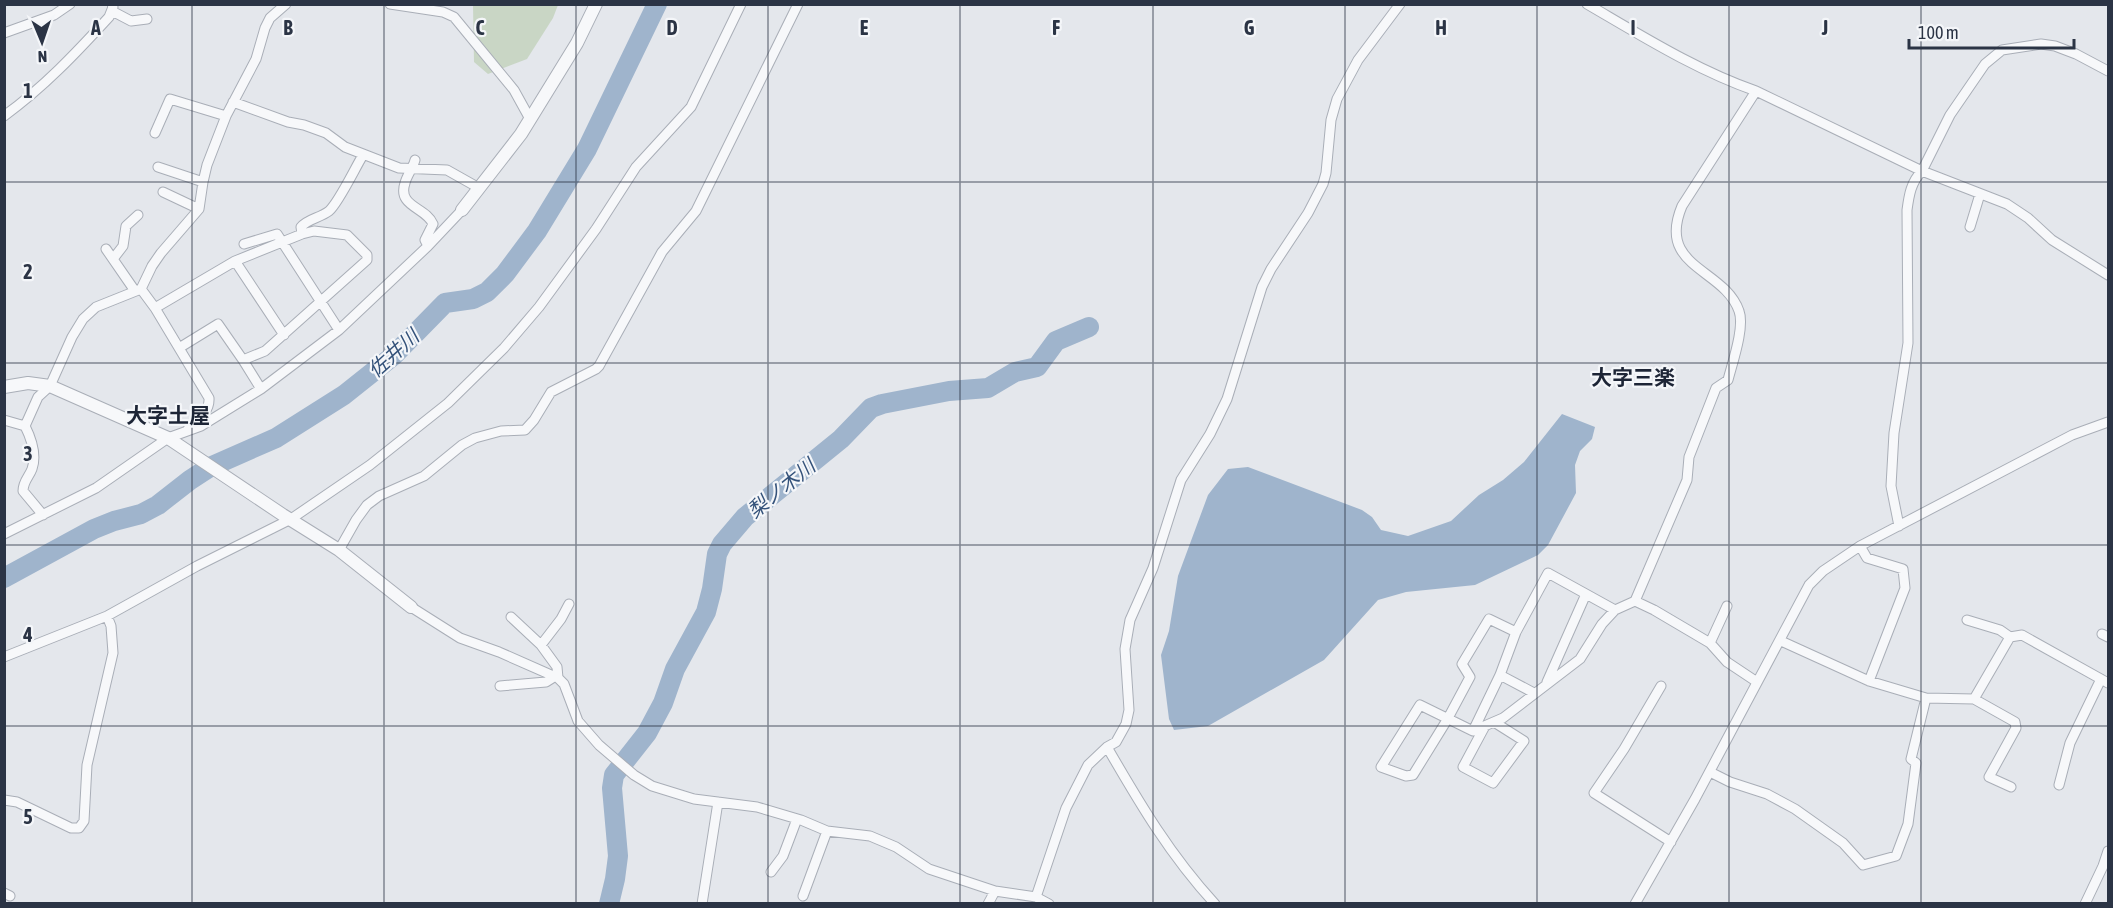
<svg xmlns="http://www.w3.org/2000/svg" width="2113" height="908" viewBox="0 0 2113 908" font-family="'Asap Condensed','Noto Sans JP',sans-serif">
<rect width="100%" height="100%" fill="#e4e7ec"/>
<path fill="#c9d6c5" d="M 473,5 L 558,5 L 553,18 L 527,59 L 488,74 L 474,62 Z"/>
<path fill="#9fb4cc" d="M 1562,414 L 1595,427 L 1592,439 L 1580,451 L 1575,465 L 1576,493 L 1548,545 L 1538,555 L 1475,585 L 1406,592 L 1378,600 L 1324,660 L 1208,726 L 1174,730 L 1169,719 L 1161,655 L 1169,631 L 1178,576 L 1208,495 L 1228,469 L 1248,467 L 1362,510 L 1372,517 L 1381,530 L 1408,536 L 1451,521 L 1479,495 L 1503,480 L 1524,462 Z"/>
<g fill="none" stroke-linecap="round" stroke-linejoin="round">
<path stroke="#9fb4cc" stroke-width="20" d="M 4,578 L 94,529 L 114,521 L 141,514 L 158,505 L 190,480 L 210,467 L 276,438 L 344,395 L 393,356 L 445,303 L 473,299 L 487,292 L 505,274 L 537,231 L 587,149 L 657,4
M 609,904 L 615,879 L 618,856 L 612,788 L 614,775 L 647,733 L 663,703 L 675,669 L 706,612 L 712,589 L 717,554 L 722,544 L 745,517 L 841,439 L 871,408 L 882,404 L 949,391 L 988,388 L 1015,372 L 1037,367 L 1056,341 L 1089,327"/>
<g stroke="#a9aeb7" stroke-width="11">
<path id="minor" d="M 390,4 L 443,12 L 454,17 L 514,90 L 530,119
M 1587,4 C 1642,36 1696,70 1756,91 L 1922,171 L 2007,204 L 2028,218 L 2052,240 L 2108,275
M 112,11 L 131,21 L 147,19
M 4,33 L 54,15 L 70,4
M 233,102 L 288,122 L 304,125 L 326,133 L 345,147 L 399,168 L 447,170 L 479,188
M 4,116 C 44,87 76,53 109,17 L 113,7 L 112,4
M 226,116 L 256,59 L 265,28 L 270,18 L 286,4
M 155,133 L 170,99 L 226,116 L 207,165 L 203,182
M 415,160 C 413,168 407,175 405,183 C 397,207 426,207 433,224 L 425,240 L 428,246
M 158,167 L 203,182 L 199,209
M 1970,227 L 1980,194
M 244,244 L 277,234 L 339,330
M 106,249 L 135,291
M 113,259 L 123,246 L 126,226 L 138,215
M 235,261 L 284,335
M 141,289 L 155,308 L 235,261 L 302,234 L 301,227 C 307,219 320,218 329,211 C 339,202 355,168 363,155
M 155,308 L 209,398 C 210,412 198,420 188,429
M 179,348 L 218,324 L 243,360
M 261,389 L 243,360 L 265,351 L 367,260 L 367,255 L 347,235 L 314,231 L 302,234
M 4,420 L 25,426 C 31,438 37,455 32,469 C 29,477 23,481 23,491 L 43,515
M 25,426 L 38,397 L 50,386 L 72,337 L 83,319 L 96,307 L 141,289 L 152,266 L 161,253 L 199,209 L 163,192
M 1899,526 L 1891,486 L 1894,433 L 1908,343 L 1907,210 C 1909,195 1911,182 1922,171 L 1950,115 L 1985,64 L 2002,50 L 2041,44 L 2055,46 L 2076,54 L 2108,71
M 4,534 L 96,488 L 168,438 L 201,426 L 261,389 L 339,330 L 428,246 L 462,210
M 1860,546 L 1867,558 L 1903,569 L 1905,588 L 1869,681
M 339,550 L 356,520 L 367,505 L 379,496 L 424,476 L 462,445 L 475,438 L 501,431 L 525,430 L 534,420 L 551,392 L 596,369 L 599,366 L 662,252 L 696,211 L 798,4
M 1635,601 L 1654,610 L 1710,643 L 1727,662 L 1757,682
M 411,607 L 460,638 L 499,652 L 558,678 L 564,684 L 578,721 L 599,745 L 634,775 L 652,786 L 694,799 L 757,807 L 801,820 L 827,831 L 870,836 L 896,847 L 929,869 L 995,891 L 1036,897 L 1066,808 L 1088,765 L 1107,747 L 1116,742 L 1126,724 L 1129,710 L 1125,649 L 1130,620 L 1153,568 L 1181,480 L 1210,434 L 1227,399 L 1262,287 L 1271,269 L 1308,213 L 1323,184 L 1326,173 L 1331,120 L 1337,99 L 1358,60 L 1400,4
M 511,617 L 541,645
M 1967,620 L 2000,630 L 2010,637
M 1516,632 L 1489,619 L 1462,664 L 1470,677 L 1447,720 L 1413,775 L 1406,776 L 1381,767 L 1420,705 L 1473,731 L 1503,718 L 1580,659 L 1602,624 L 1615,610 L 1635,601 L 1687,480 L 1689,457 L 1716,388 L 1728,380 C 1732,364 1745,327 1739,311 C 1724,268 1656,268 1682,206 L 1756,91
M 2102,634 L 2108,637
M 1781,641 L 1869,681 L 1926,698 L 1974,699 L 2015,722 L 2016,728 L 1989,777 L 2011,787
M 1710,643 L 1727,606
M 4,657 L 107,616 L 197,566 L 291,519 L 370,465 L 448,403 L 504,348 L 539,307 L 596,229 L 636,167 L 691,107 L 741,4
M 1500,675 L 1534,693
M 558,678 L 557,667 L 541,645 L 561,619 L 569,604
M 1547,682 L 1586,594
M 500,686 L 546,682 L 554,677
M 1661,686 L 1624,749 L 1594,793 L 1671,842
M 1974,699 L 2010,637 L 2022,635 L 2108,683
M 1485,726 L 1463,767 L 1493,783 L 1524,741 L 1494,722
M 1473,731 L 1500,675 L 1516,632 L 1548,573 L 1615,610
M 1107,747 C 1140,804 1170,855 1215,904
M 1710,772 L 1730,782 L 1767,794 L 1795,809 L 1843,843 L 1863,865 L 1896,856 L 1908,824 L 1916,763 L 1911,759 L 1926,698
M 2059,785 L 2070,743 L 2101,679
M 4,800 L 17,802 L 71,828 L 79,828 L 84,821 L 87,765 L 113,653 L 111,626 L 107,616
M 771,872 L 783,856 L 797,819
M 4,893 L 10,896
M 803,896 L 827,831
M 1036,897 L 1049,904
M 702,904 L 718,802
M 988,904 L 995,891
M 1635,904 L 1695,799 L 1809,585 L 1823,571 L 1860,546 L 2072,435 L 2108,422
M 2085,904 L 2103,866 L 2108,851"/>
</g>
<g stroke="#a9aeb7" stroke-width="14">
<path id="tertiary" d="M 462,210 L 521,134 L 577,43 L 596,4
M 4,387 L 28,383 L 50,386 L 168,438 L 283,515 L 339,550 L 411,607"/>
</g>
<use href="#minor" stroke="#f7f8fa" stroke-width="9"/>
<use href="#tertiary" stroke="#f7f8fa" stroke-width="12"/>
</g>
<path fill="none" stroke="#2b3445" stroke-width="1.5" stroke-opacity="0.55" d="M 192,4 L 192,904M 384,4 L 384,904M 576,4 L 576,904M 768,4 L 768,904M 960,4 L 960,904M 1153,4 L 1153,904M 1345,4 L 1345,904M 1537,4 L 1537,904M 1729,4 L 1729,904M 1921,4 L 1921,904M 4,182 L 2108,182M 4,363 L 2108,363M 4,545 L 2108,545M 4,726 L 2108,726"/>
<g text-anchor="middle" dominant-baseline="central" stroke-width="4.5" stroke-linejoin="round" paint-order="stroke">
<g font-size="20" font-style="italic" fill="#34527a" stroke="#f4f6f9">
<text transform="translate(393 353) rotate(-42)">佐井川</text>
<text transform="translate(781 488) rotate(-39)">梨ノ木川</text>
</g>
<g font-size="21" font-weight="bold" fill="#1d2536" stroke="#f4f6f9">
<text x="1633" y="377">大字三楽</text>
<text x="168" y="415">大字土屋</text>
</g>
</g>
<g font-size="20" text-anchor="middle" font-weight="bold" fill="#2b3445" stroke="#f4f6f9" stroke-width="4.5" stroke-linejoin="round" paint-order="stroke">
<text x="96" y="35">A</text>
<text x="288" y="35">B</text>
<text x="480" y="35">C</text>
<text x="672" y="35">D</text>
<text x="864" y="35">E</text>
<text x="1056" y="35">F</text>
<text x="1249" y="35">G</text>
<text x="1441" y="35">H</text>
<text x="1633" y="35">I</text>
<text x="1825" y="35">J</text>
<text x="28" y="98">1</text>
<text x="28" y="279">2</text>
<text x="28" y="461">3</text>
<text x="28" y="642">4</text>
<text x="28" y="824">5</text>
</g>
<rect width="2113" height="908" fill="none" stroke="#2b3445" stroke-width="12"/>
<g transform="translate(42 42) rotate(178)" stroke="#f4f6f9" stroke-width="4.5" paint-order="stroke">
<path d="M0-4.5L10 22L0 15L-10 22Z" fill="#2b3445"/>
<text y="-9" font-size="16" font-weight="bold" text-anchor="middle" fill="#2b3445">N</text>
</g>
<path d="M1909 39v9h165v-9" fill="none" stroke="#2b3445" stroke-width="3"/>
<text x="1918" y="39" font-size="18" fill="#2b3445" stroke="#f4f6f9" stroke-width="4.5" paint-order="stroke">100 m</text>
</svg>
